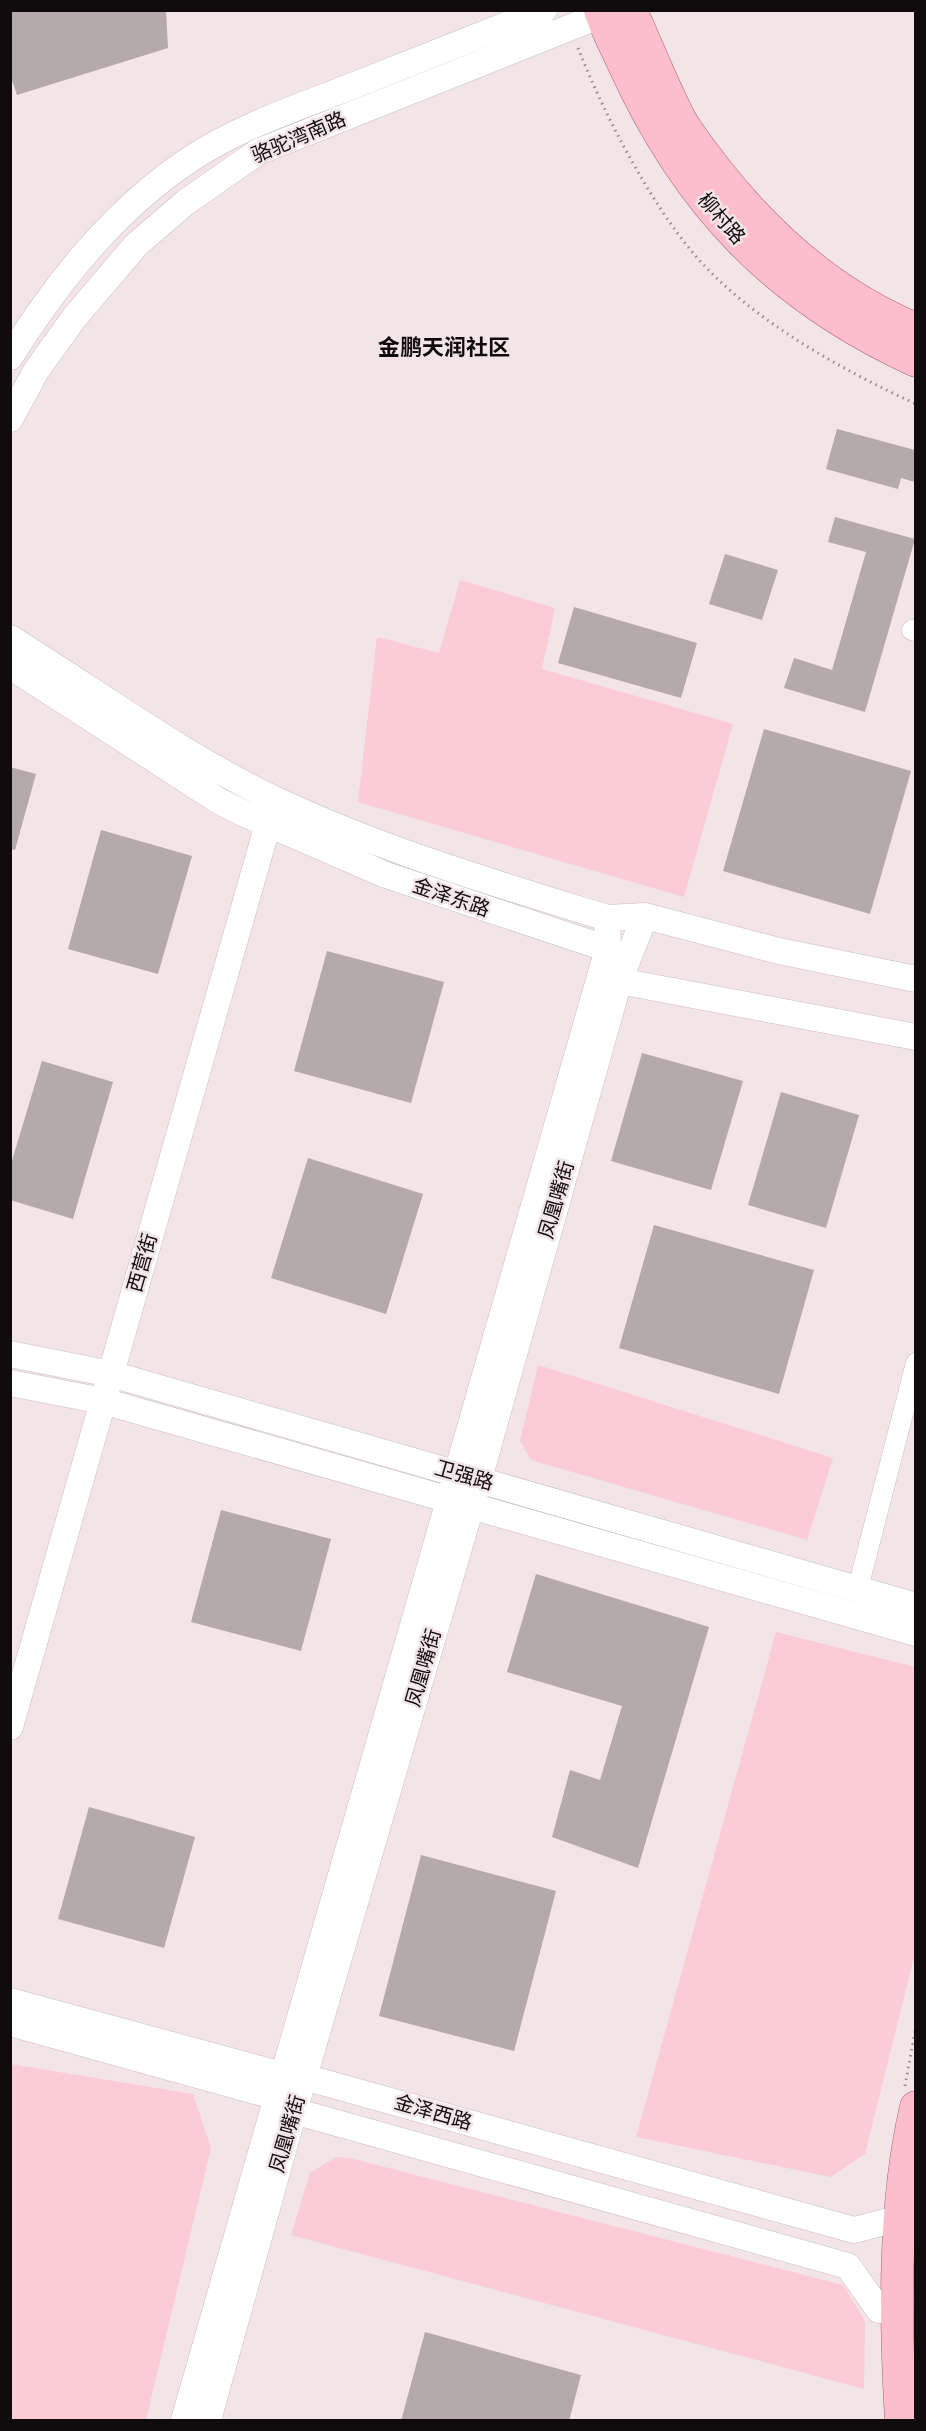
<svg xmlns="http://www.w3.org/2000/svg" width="926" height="2431" viewBox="0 0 926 2431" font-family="'Sofia Sans Condensed','Noto Sans SC',sans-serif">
<rect width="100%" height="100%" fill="#f2e4e7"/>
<path fill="#fbccd5" d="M 460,580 L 555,608 L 542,669 L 733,724 L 684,897 L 358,802 L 377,637 L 439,653 Z
M 538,1365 L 833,1458 L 807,1540 L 531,1460 L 520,1441 Z
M 776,1632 L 915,1667 L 915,1953 L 865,2154 L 831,2177 L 636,2137 Z
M 10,2064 L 193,2094 L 211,2148 L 146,2420 L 11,2420 Z
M 336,2157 L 353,2159 L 843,2285 L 865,2321 L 864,2389 L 291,2235 L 310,2173 Z"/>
<path fill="#b5a9ab" d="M 10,10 L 166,10 L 168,48 L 17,95 L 10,74 Z
M 837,429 L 915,450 L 915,482 L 901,478 L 898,489 L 826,469 Z
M 835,517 L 915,539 L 865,712 L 784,688 L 794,658 L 832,670 L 866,552 L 828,542 Z
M 725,554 L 778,570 L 762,620 L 709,604 Z
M 574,607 L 697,643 L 681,698 L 558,663 Z
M 764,729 L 911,771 L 870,914 L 723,871 Z
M 10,767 L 36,774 L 15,850 L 10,849 Z
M 101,830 L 192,856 L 158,974 L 68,949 Z
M 327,951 L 444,982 L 411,1103 L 294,1071 Z
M 642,1053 L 743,1081 L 711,1190 L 611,1161 Z
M 42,1061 L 113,1082 L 73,1219 L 10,1200 L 10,1167 Z
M 781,1092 L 859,1115 L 826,1228 L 748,1205 Z
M 308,1158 L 423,1194 L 386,1314 L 271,1278 Z
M 654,1225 L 814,1270 L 779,1394 L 619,1348 Z
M 221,1510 L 331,1539 L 301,1651 L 191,1622 Z
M 536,1574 L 709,1627 L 638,1868 L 552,1837 L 570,1770 L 600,1780 L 622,1706 L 507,1672 Z
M 89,1807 L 195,1837 L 164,1948 L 58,1919 Z
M 421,1855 L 556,1891 L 514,2051 L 379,2016 Z
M 425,2332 L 581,2375 L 569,2421 L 401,2421 Z"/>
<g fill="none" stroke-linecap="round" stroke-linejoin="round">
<g stroke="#cbbdc0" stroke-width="21">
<path id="minor" d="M 912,630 L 916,631
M 858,1588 L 916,1363"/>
</g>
<g stroke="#cbbdc0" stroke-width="27">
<path id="tertiary" d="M 10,357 C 57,282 114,210 189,160 C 234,130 287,111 337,92 C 406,64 475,38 544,10
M 10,419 L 36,371 L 74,318 L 136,245 L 186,202 L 258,152 L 614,10
M 10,638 C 97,692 182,755 274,799 C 382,850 494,883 607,918 L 645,916 L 779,951 L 916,979
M 10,666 L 219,801 L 245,814 L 386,875 L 608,949 L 619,981 L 916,1037
M 10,1354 L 111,1374 L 916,1606
M 10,1383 L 103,1401 L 916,1633
M 10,1727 L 272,810
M 10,2001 L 282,2075 L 304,2077 L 854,2230 L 885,2222
M 10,2023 L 277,2097 L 294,2111 L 848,2266 L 879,2310
M 184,2420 L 608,949 L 607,918
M 208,2420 L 294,2111 L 471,1507 L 619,981 L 645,916"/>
</g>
<g stroke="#a86372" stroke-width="33">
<path id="primary" d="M 600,10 C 606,29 616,47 624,65 C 687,204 776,297 916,361
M 631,10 C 647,46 662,84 680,119 C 690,137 705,155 717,171 C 770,238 836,296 916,329
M 901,2420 C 895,2320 893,2205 916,2107"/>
</g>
<path stroke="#988e91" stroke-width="3" stroke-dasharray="1.5 4.5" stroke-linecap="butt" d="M 578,48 C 603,112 649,201 694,254 C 748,318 840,369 916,404
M 905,2086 L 916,2026"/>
<use href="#minor" stroke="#fff" stroke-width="20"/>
<use href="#tertiary" stroke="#fff" stroke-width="26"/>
<use href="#primary" stroke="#fcbecb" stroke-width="32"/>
</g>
<g text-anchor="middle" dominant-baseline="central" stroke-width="5" stroke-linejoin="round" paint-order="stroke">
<g font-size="20" fill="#100c0d" stroke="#f2e4e7">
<text transform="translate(299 138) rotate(-23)">骆驼湾南路</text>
<text transform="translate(721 219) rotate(49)">柳村路</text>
<text transform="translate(451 898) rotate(19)">金泽东路</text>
<text transform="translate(557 1200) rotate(-74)">凤凰嘴街</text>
<text transform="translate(143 1263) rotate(-74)">西营街</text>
<text transform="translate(464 1476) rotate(16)">卫强路</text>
<text transform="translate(424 1668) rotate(-74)">凤凰嘴街</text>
<text transform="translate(433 2113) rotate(16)">金泽西路</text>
<text transform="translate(288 2134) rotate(-74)">凤凰嘴街</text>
</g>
<g font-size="22" font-weight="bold" fill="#100c0d" stroke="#f2e4e7">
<text x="444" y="348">金鹏天润社区</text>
</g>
</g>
<rect width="926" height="2431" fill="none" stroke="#100c0d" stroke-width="24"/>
</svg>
